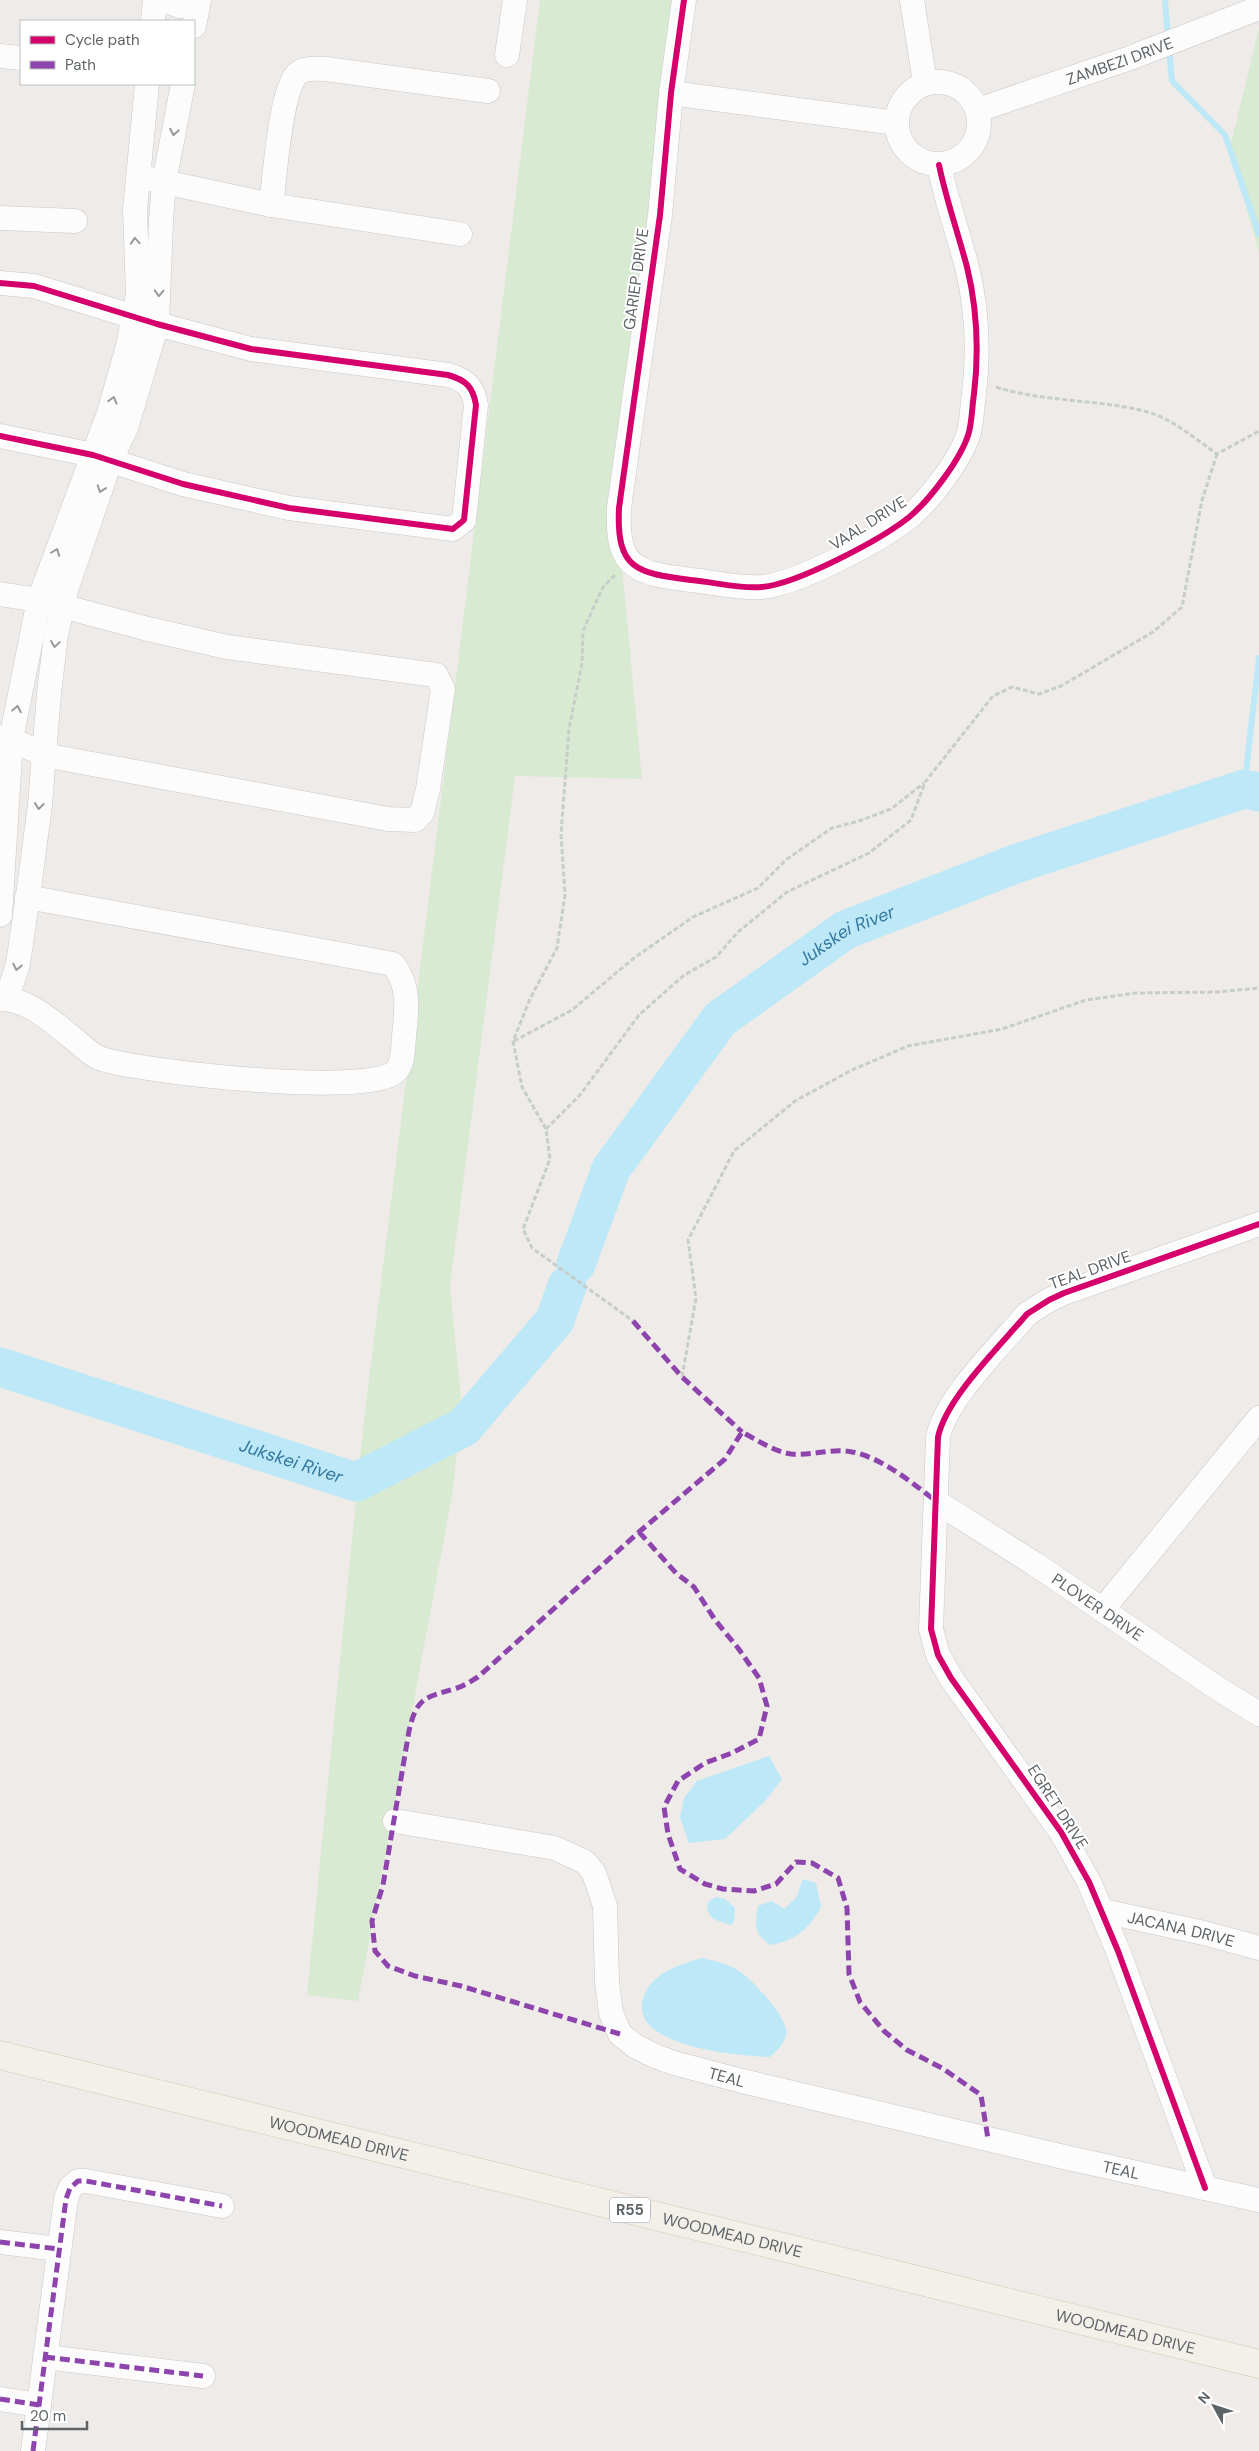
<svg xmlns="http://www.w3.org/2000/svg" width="1259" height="2451" viewBox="0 0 1259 2451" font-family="'DM Sans',sans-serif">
<rect width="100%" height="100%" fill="#eeebe8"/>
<path fill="#d9ead2" d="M 540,0 L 687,0 L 619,535 L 642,779 L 515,776 L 450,1286 L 462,1408 L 452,1496 L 358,2001 L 307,1995 L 363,1428 Z
M 1259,28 L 1259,253 L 1230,148 Z"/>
<path fill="#bce8f8" d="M 769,1756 L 782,1779 L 766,1800 L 725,1839 L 689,1843 L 680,1818 L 684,1798 L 697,1781 Z
M 803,1879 L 816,1883 L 821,1907 C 809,1929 795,1941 770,1945 C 753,1932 755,1926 758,1906 L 772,1901 L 784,1909 L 796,1898 Z
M 716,1897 L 725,1899 L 735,1908 L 734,1921 L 731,1925 L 713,1919 L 707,1910 L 708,1902 Z
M 702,1958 C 715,1961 727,1963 739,1971 C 751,1978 790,2020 786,2035 C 784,2044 776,2051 770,2057 C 740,2056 629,2047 643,1999 C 651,1973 678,1965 702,1958 Z"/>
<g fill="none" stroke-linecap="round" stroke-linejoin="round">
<path stroke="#bce8f8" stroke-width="6" d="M 1165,0 L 1168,39
M 1169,49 L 1172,81 L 1225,135 L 1259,234
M 1244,789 L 1259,658"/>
<g stroke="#bce8f8" stroke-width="39">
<path id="s1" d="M 576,1264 L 611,1169 L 720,1019 L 845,930 L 1018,863 L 1244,789 L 1259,792"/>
<path id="s2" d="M 0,1367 L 356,1482 L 464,1427 L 555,1320 L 567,1286"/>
</g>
<g stroke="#c9c9c9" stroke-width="25">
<g id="minor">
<path d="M 164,0 L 180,6 L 196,0"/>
<path d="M 684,0 L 671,93 L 660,215 L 619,508 C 616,570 637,573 691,580 C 714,582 739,589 762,587 C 797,584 880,540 908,518 C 929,501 962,458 969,432 C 972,420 972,407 974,394 C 979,352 977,308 967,267 C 958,233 946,199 939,165"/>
<path d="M 912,0 L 925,83"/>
<path d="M 153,21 L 155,0"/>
<path d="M 194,26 L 199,0"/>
<path d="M 507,55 L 515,0"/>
<path d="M 0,56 L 21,58"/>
<circle cx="938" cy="123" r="41"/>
<path d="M 671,93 L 896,123"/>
<path id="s3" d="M 978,110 L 1130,58 L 1259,8"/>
<path d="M 150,179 L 271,205 L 460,234"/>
<path d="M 271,205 C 275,178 280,92 297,74 C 304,67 317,69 326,69 L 488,91"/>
<path d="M 0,218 L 75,221"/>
<path d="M 0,283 L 34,286 L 157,324 L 251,349 L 448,375 C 466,380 473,387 476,405 L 464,520 L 453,529 L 289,508 L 183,484 L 93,455 L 0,436"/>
<path d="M 0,594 L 39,600 L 148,629 L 227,647 L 436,675 L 443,689 L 428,789 L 422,813 L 415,820 L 388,819 L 44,755 L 11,739 L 0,737"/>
<path d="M 0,915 L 11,739 L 39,600 L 109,413 L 128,346 L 138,294 L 135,210 L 147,84"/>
<path d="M 7,998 L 18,964 L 29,888 L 40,805 L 49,693 L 56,635 L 66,590 L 110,462 L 126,428 L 157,324 L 161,221 L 164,182 L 183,84"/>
<path d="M 0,999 C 29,998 59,1027 81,1045 C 86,1049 93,1056 99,1058 C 138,1072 369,1097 395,1072 C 404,1064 403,1047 404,1036 C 407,1010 410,985 393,964 L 27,897"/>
<path id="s4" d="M 937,1502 L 1041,1568 L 1214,1686 L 1259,1714"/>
<path d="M 1103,1609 L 1259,1418"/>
<path id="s5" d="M 395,1821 L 555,1848 L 585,1862 L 594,1873 L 605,1906 L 607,1982 L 611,2013 L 620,2034 L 635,2046 L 655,2056 L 674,2063 L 742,2081 L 1064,2157 L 1259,2200"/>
<path id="s6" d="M 1103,1911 L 1204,1933 L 1259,1948"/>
<path d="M 1205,2188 L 1118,1951 L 1089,1882 L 1061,1832 L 951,1678 L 938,1655 L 931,1629 L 938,1437 C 946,1398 1001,1345 1027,1314 L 1049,1300 L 1064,1293 L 1259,1224"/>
<path d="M 0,2242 L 58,2249"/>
<path d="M 45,2357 L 203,2376"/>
<path d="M 0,2399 L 39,2405"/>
<path d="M 33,2451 L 66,2199 L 70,2188 L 78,2181 L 86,2181 L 222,2206"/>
</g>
</g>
<g stroke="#d7c8b4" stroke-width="29">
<g id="primary">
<path id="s7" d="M 0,2055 L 1259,2364"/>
</g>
</g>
<path stroke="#c7cec9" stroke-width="3" stroke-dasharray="5 2.5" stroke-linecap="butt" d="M 996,387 C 1044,402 1095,399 1144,411 C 1172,418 1194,438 1217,454 L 1259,431
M 615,575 L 603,587 L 583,631 L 582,663 L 569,729 L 561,834 L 565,895 L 557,948 L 530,999 L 513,1041 L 522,1087 L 546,1129 L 550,1159 L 523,1229 L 532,1248 L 633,1321
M 514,1041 L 572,1010 L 634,958 L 693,917 L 758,888 L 787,859 L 832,828 L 859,821 L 891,809 L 924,783
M 546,1129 L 580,1095 L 639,1015 L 683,976 L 716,957 L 738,932 L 787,892 L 869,853 L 911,820 L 925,782 L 993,696 L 1012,687 L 1039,694 L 1061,686 L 1153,632 L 1182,607 L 1202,500 L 1217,454
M 682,1377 L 696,1298 L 688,1240 L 734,1151 L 795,1101 L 852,1070 L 908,1046 L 1002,1029 L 1086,1000 L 1136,993 L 1218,992 L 1259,988"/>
<use href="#minor" stroke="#fcfcfc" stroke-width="24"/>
<use href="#primary" stroke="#f3efe9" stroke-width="28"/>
<path stroke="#8e44ad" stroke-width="5" stroke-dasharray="10 5" stroke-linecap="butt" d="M 633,1321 L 682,1377 L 742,1432
M 639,1532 L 676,1573 L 694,1587 L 715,1620 L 738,1648 L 759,1678 L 767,1706 L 759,1739 L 732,1753 L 705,1763 L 678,1781 L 664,1807 L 668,1834 L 680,1869 L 705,1884 L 723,1889 L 754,1891 L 776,1884 L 796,1862 L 812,1863 L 838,1878 L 847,1908 L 849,1974 L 860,2002 L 884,2031 L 907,2050 L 942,2068 L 981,2095 L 988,2139
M 620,2034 L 461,1986 L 415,1976 L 388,1966 L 375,1951 L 372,1921 L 383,1885 L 409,1731 C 417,1696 425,1698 457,1688 C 464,1686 471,1681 478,1677 L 639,1532 L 725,1459 L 742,1432 C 757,1440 775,1452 791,1454 C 811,1456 832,1448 852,1452 C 881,1457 914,1484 937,1502
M 0,2242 L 58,2249
M 45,2357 L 203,2376
M 0,2399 L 39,2405
M 33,2451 L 66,2199 L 70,2188 L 78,2181 L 86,2181 L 222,2206"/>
<g stroke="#fff" stroke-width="9">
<path id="cycleway" d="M 684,0 L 671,93 L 660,215 L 619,508 C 616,570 637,573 691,580 C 714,582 739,589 762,587 C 797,584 880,540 908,518 C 929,501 962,458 969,432 C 972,420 972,407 974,394 C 979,352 977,308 967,267 C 958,233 946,199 939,165
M 0,283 L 34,286 L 157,324 L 251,349 L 448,375 C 466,380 473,387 476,405 L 464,520 L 453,529 L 289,508 L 183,484 L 93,455 L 0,436
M 1205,2188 L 1118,1951 L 1089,1882 L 1061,1832 L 951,1678 L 938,1655 L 931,1629 L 938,1437 C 946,1398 1001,1345 1027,1314 L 1049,1300 L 1064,1293 L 1259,1224"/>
</g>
<use href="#cycleway" stroke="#d6006c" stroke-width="6"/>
</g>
<defs><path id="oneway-chevron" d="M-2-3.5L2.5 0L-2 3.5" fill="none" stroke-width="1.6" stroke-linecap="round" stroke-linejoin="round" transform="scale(1.25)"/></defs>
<g stroke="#95999b">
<use href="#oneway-chevron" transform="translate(174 132) rotate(101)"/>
<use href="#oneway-chevron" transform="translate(135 241) rotate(-94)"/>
<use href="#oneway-chevron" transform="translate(159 293) rotate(92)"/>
<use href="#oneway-chevron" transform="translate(113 400) rotate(-74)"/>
<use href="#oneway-chevron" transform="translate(101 489) rotate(109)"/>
<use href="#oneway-chevron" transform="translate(56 552) rotate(-69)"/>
<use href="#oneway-chevron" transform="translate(55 644) rotate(98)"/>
<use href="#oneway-chevron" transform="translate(17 709) rotate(-79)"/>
<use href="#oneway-chevron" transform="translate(39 806) rotate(96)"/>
<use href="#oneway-chevron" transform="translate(17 967) rotate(102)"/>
</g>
<g text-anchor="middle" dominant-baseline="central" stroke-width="4" stroke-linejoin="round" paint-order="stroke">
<rect fill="#fff" stroke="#8e9295" stroke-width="1" x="610" y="2197.5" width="40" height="25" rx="4"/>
<g font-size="15" font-weight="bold" fill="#5d6367">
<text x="630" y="2210">R55</text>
</g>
<g font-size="16" fill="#5d6367" stroke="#fff">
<text stroke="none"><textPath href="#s3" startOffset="150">ZAMBEZI DRIVE</textPath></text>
<text transform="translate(636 279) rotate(-82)">GARIEP DRIVE</text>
<text transform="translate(868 523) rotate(-32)">VAAL DRIVE</text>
<text transform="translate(1090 1270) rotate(-20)">TEAL DRIVE</text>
<text stroke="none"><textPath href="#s4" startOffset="192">PLOVER DRIVE</textPath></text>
<text transform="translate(1058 1807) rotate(57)">EGRET DRIVE</text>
<text stroke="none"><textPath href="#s6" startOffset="80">JACANA DRIVE</textPath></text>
<text stroke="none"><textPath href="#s5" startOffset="491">TEAL</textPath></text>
<text stroke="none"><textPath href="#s7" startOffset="349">WOODMEAD DRIVE</textPath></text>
<text stroke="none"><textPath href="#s5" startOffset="896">TEAL</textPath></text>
<text stroke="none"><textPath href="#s7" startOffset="754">WOODMEAD DRIVE</textPath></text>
<text stroke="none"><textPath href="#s7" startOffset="1159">WOODMEAD DRIVE</textPath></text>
</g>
<g font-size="18" font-style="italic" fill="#34789e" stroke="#fff">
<text stroke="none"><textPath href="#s1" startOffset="439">Jukskei River</textPath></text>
<text stroke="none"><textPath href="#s2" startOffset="306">Jukskei River</textPath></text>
</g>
</g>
<rect x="20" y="20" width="175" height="65" fill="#ffffff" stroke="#bec1c2"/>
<rect x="30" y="36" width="25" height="8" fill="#d6006c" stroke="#bec1c2"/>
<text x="65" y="45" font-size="15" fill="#5d6367">Cycle path</text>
<rect x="30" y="61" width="25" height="8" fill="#8e44ad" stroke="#bec1c2"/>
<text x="65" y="70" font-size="15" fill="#5d6367">Path</text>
<g transform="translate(1214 2406) rotate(310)" stroke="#ffffff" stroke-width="4" paint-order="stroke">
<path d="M0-4L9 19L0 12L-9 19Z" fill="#5d6367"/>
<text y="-8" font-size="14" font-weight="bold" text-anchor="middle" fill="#5d6367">N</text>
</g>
<path d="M22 2421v8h65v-8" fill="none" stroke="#5d6367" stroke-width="2.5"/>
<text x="30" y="2421" font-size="15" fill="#5d6367" stroke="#ffffff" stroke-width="4" paint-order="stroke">20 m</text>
</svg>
